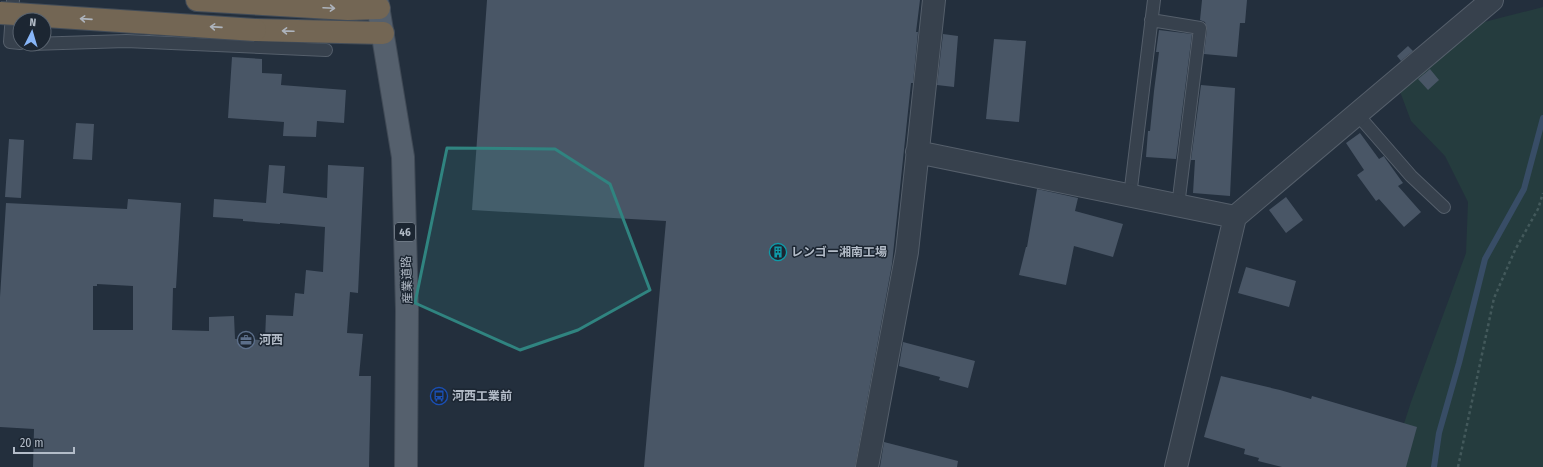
<svg xmlns="http://www.w3.org/2000/svg" width="1543" height="467" viewBox="0 0 1543 467" font-family="'Fira Sans Condensed','Noto Sans JP',sans-serif">
<rect width="100%" height="100%" fill="#232f3d"/>
<path fill="#253c3e" d="M 1543,7 L 1543,467 L 1390,467 L 1411,402 L 1466,253 L 1468,202 L 1445,156 L 1411,121 L 1395,78 L 1434,35 Z"/>
<g fill="none" stroke-linecap="round" stroke-linejoin="round">
<path stroke="#384d66" stroke-width="6" d="M 1434,467 L 1439,433 L 1459,363 L 1485,259 L 1524,189 L 1543,118"/>
</g>
<path fill="#495666" fill-rule="evenodd" d="M 487,0 L 920,0 L 916,32 L 918,32 L 913,83 L 911,83 L 892,264 L 855,467 L 644,467 L 666,221 L 472,210 Z
M 1202,0 L 1247,0 L 1245,23 L 1240,23 L 1237,57 L 1204,54 L 1207,29 L 1205,22 L 1200,20 Z
M 1159,30 L 1192,34 L 1176,159 L 1146,157 L 1148,131 L 1150,131 L 1154,91 L 1159,52 L 1156,52 Z
M 943,34 L 958,36 L 954,87 L 937,85 Z
M 994,39 L 1026,41 L 1019,122 L 986,119 Z
M 1408,46 L 1413,51 L 1401,61 L 1397,56 Z
M 232,57 L 262,59 L 262,73 L 282,74 L 281,85 L 346,90 L 344,123 L 317,121 L 316,137 L 283,136 L 284,122 L 228,118 Z
M 1430,69 L 1439,80 L 1428,90 L 1418,79 Z
M 1201,85 L 1235,88 L 1230,196 L 1193,193 L 1195,160 L 1191,160 Z
M 76,123 L 94,124 L 92,160 L 73,159 Z
M 1360,133 L 1379,159 L 1384,156 L 1385,158 L 1403,183 L 1398,186 L 1421,212 L 1404,227 L 1379,199 L 1376,201 L 1357,175 L 1364,170 L 1346,143 Z
M 9,139 L 24,140 L 21,198 L 5,197 Z
M 269,165 L 285,166 L 283,193 L 327,198 L 328,165 L 364,167 L 358,293 L 350,292 L 347,333 L 363,334 L 359,376 L 371,376 L 369,467 L 33,467 L 34,429 L 0,427 L 0,297 L 6,203 L 127,209 L 128,199 L 181,203 L 176,288 L 173,288 L 172,330 L 209,331 L 209,317 L 234,316 L 235,339 L 265,340 L 266,315 L 293,316 L 295,293 L 304,294 L 306,270 L 323,272 L 325,227 L 280,223 L 280,224 L 243,221 L 243,219 L 213,217 L 214,199 L 266,203 ZM 97,284 L 133,286 L 133,330 L 93,330 L 93,286 L 97,286 Z
M 1037,189 L 1078,198 L 1075,211 L 1123,224 L 1113,257 L 1074,246 L 1066,285 L 1019,275 L 1026,247 L 1027,247 Z
M 1286,197 L 1303,220 L 1286,233 L 1269,210 Z
M 1246,267 L 1296,281 L 1289,307 L 1238,293 Z
M 903,342 L 975,361 L 968,388 L 939,380 L 940,377 L 899,366 Z
M 1221,376 L 1280,390 L 1311,399 L 1312,396 L 1417,427 L 1406,467 L 1282,467 L 1258,461 L 1259,458 L 1244,454 L 1245,449 L 1204,437 Z
M 884,442 L 958,461 L 957,467 L 880,467 Z"/>
<g fill="none" stroke-linecap="round" stroke-linejoin="round">
<g stroke="#555f6b" stroke-width="14">
<path id="service" d="M 13,0 L 10,42 L 20,43
M 1151,20 L 1200,28 L 1178,206
M 31,44 L 126,41 L 326,50
M 1357,114 L 1411,176 L 1444,207
M 1130,196 L 1154,0"/>
</g>
<g stroke="#555f6b" stroke-width="24">
<path id="minor" d="M 917,152 L 1235,217
M 867,467 L 907,252 L 934,0
M 1176,467 L 1235,217 L 1492,0"/>
</g>
<g stroke="#404a56" stroke-width="24">
<path id="primary" d="M 377,0 L 403,157 L 407,310 L 406,467"/>
</g>
<g stroke="#424c58" stroke-width="24">
<path id="motorway" d="M 197,0 L 348,9 L 379,8
M 255,30 L 383,33"/>
</g>
<path stroke="#43595b" stroke-width="2.5" stroke-dasharray="3 3" stroke-linecap="butt" d="M 1458,467 L 1494,298 L 1515,250 L 1538,209 L 1543,193"/>
<use href="#service" stroke="#37414d" stroke-width="12"/>
<use href="#minor" stroke="#37414d" stroke-width="22"/>
<use href="#primary" stroke="#55606d" stroke-width="22"/>
<use href="#motorway" stroke="#736654" stroke-width="22"/>
<g stroke="#424c58" stroke-width="24" stroke-linecap="butt">
<path id="motorway-bridge" d="M 0,13 L 255,30"/>
</g>
<use href="#motorway-bridge" stroke="#736654" stroke-width="22"/>
</g>
<defs><path id="oneway-shaft" d="M-6 0H5M1.5-3L5.5 0L1.5 3" fill="none" stroke-width="1.6" stroke-linecap="round" stroke-linejoin="round"/></defs>
<g stroke="#adb3bc">
<use href="#oneway-shaft" transform="translate(329 8) rotate(3)"/>
<use href="#oneway-shaft" transform="translate(86 19) rotate(-176)"/>
<use href="#oneway-shaft" transform="translate(216 27) rotate(-176)"/>
<use href="#oneway-shaft" transform="translate(288 31) rotate(-178)"/>
</g>
<path fill="#308480" fill-opacity="0.2" stroke="#308480" stroke-width="3" stroke-linejoin="round" d="M 447,148 L 555,149 L 610,184 L 650,290 L 578,330 L 520,350 L 415,303 Z"/>
<defs>
<g id="building-ring" transform="scale(0.9)"><circle r="9.5" fill="#1c2632" stroke="#0f9aa8" stroke-width="1.5"/><path d="M-4-6H4V6H1V3H-1V6H-4ZM-2.5-4.3h1.7v1.8h-1.7ZM.8-4.3h1.7v1.8H.8ZM-2.5-1h1.7V.8h-1.7ZM.8-1h1.7V.8H.8Z" fill="#0f9aa8"/></g>
<g id="office-ring" transform="scale(0.9)"><circle r="9.5" fill="#1c2632" stroke="#5c6f8a" stroke-width="1.5"/><path d="M-6-3h4V-5.5h4V-3h4V5H-6ZM-1-4.5V-3h2v-1.5ZM-6 0V1H6V0Z" fill="#5c6f8a"/></g>
<g id="bus-ring" transform="scale(0.9)"><circle r="9.5" fill="#1c2632" stroke="#1a4fb4" stroke-width="1.5"/><path d="M-5-6H5V4H4V6H2V4H-2V6H-4V4H-5ZM-3.5-4V0h7V-4ZM-3.5 1.2v1.5H-2V1.2ZM2 1.2v1.5H3.5V1.2Z" fill="#1a4fb4"/></g>
</defs>
<g fill-rule="evenodd">
<use href="#building-ring" x="778" y="252"/>
<use href="#office-ring" x="246" y="340"/>
<use href="#bus-ring" x="439" y="396"/>
</g>
<g text-anchor="middle" dominant-baseline="central" stroke-width="3" stroke-linejoin="round" paint-order="stroke">
<rect fill="#1c2632" stroke="#868f9b" stroke-width="1" x="395" y="223" width="20" height="18" rx="3"/>
<g font-size="11" font-weight="bold" fill="#b3bcc8">
<text x="405" y="232">46</text>
</g>
<g font-size="12" font-weight="bold" fill="#b3bcc8" stroke="#1c2632" text-anchor="start">
<text x="791" y="252">レンゴー湘南工場</text>
<text x="259" y="340">河西</text>
<text x="452" y="396">河西工業前</text>
</g>
<g font-size="12" fill="#b3bcc8" stroke="#1c2632">
<text transform="translate(407 280) rotate(-92)">産業道路</text>
</g>
</g>
<g transform="translate(32 32) rotate(5)"><circle r="19" fill="#1c2632" stroke="#58626e"/>
<path d="M0-3L7 15L0 10L-7 15Z" fill="#88b6f8"/>
<text y="-6" font-size="11" font-weight="bold" text-anchor="middle" fill="#b3bcc8">N</text>
</g>
<path d="M14 447v6h60v-6" fill="none" stroke="#b3bcc8" stroke-width="2"/>
<text x="20" y="447" font-size="12" fill="#b3bcc8" stroke="#1c2632" stroke-width="3" paint-order="stroke">20 m</text>
</svg>
